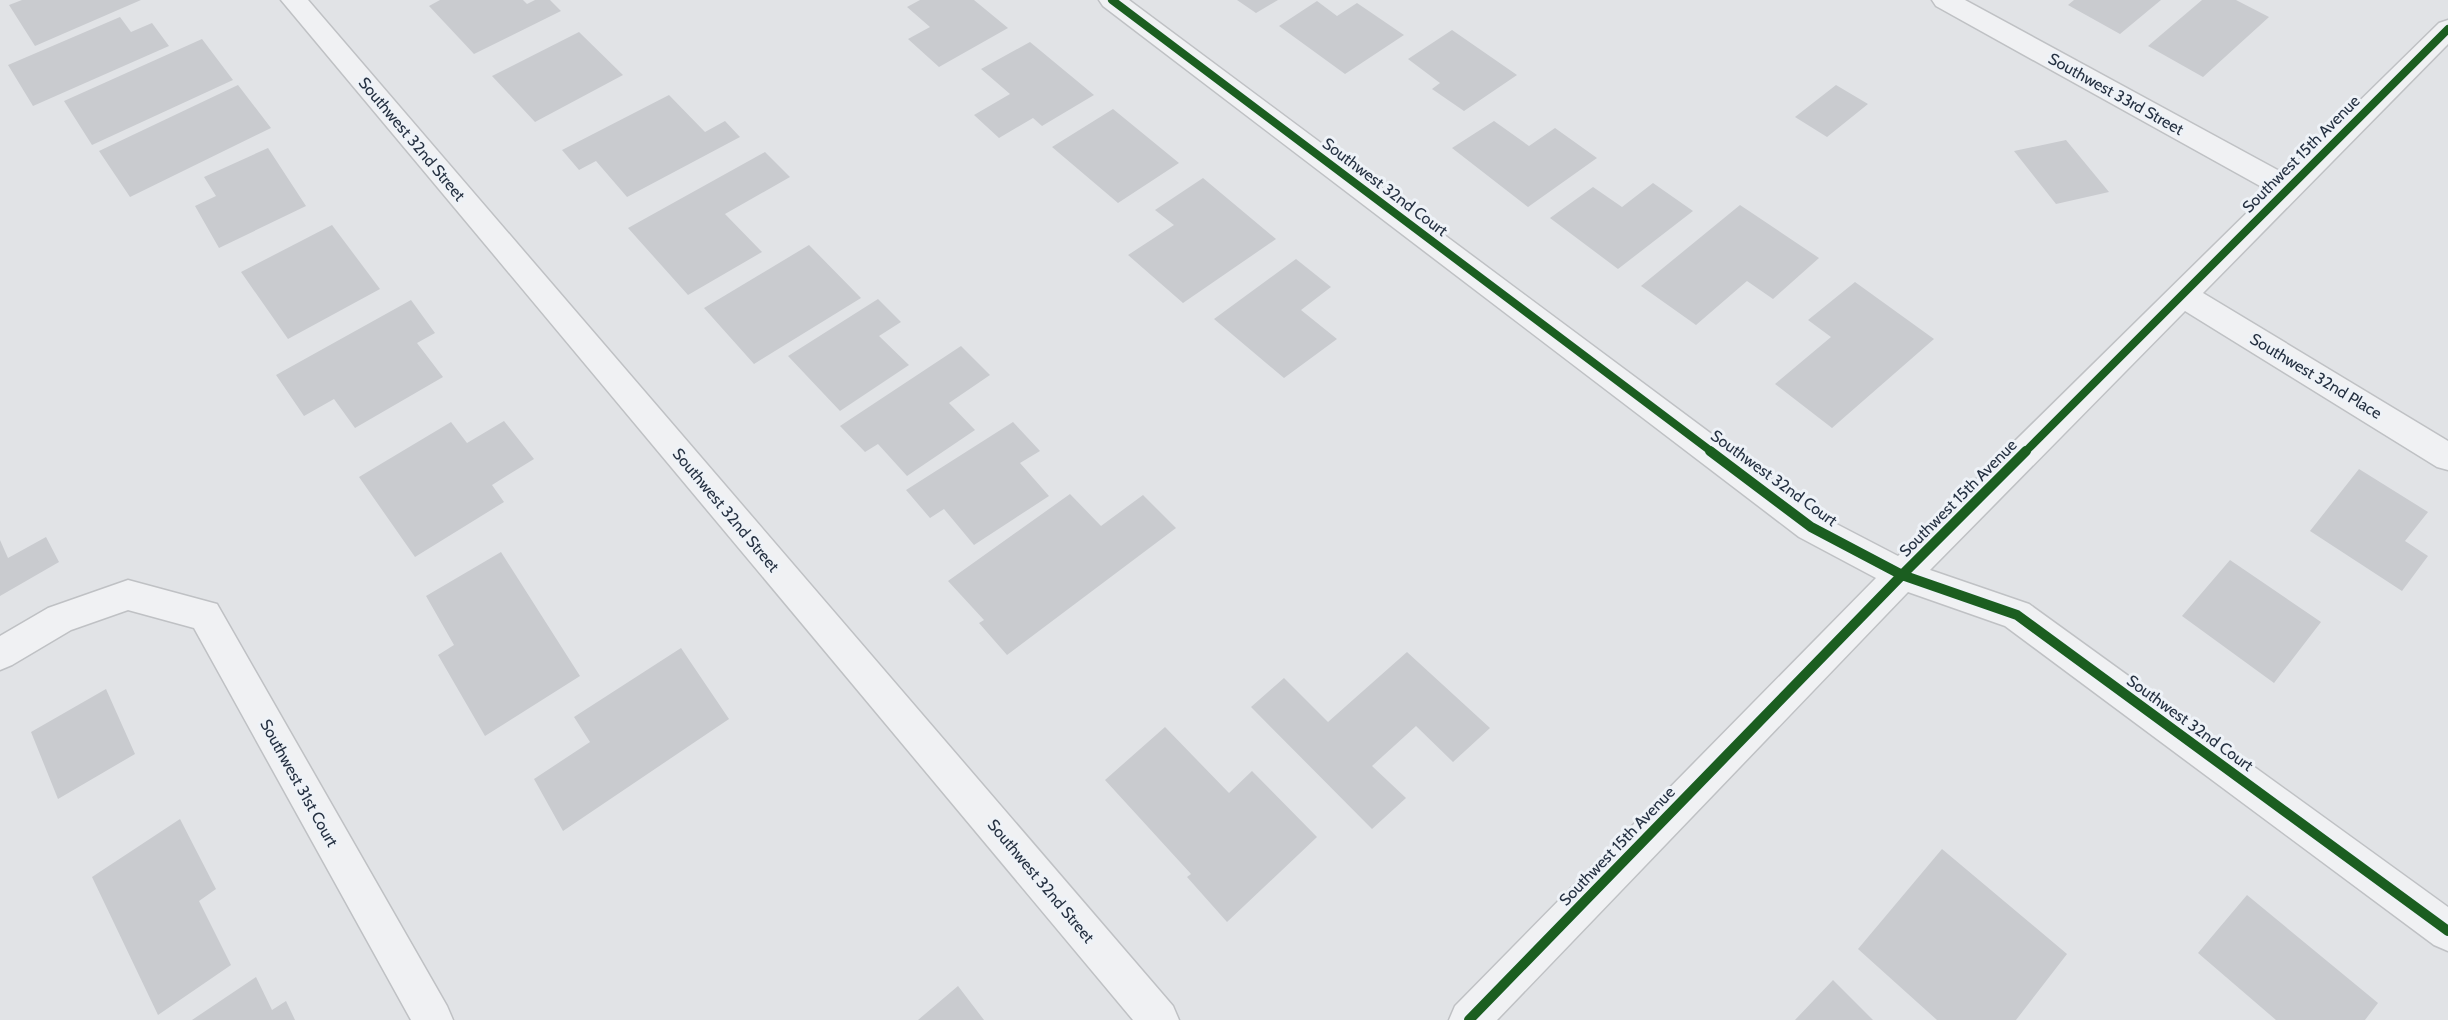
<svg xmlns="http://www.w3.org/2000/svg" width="2448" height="1020" viewBox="0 0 2448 1020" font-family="Cabin,sans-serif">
<rect width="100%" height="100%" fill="#e1e3e6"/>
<path fill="#c9cbcf" d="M 22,0 L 141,0 L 35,46 L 9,5 Z
M 440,0 L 523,0 L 527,4 L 535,0 L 550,0 L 561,11 L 474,54 L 429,6 Z
M 920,0 L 974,0 L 1008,28 L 939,67 L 908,39 L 930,27 L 907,7 Z
M 1237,0 L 1278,0 L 1256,13 Z
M 2074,0 L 2161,0 L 2120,34 L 2068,5 Z
M 2202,0 L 2236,0 L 2269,17 L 2203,77 L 2148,46 Z
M 1317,1 L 1337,16 L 1357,3 L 1404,35 L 1345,74 L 1279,26 Z
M 120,17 L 131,32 L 152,23 L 169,46 L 33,106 L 8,65 Z
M 1452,30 L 1517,75 L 1464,111 L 1432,89 L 1440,83 L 1408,59 Z
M 579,32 L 623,75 L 535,122 L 492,76 Z
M 202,39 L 233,80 L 92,145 L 64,101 Z
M 1030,42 L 1094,95 L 1042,126 L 1033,118 L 999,138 L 974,115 L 1010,94 L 981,69 Z
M 238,85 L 271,128 L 130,197 L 99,151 Z
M 1836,85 L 1868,104 L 1827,137 L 1795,117 Z
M 669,95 L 705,132 L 725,121 L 740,137 L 627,197 L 596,161 L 579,170 L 562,150 Z
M 1113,109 L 1179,163 L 1118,203 L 1052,147 Z
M 1494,121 L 1529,146 L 1555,128 L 1597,158 L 1528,207 L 1452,148 Z
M 2066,140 L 2109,192 L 2056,204 L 2014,151 Z
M 268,148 L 306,206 L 219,248 L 195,206 L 216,196 L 204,177 Z
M 765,152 L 790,177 L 725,214 L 762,252 L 688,295 L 628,228 Z
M 1203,178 L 1276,239 L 1183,303 L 1128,255 L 1174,225 L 1155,210 Z
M 1653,183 L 1693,211 L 1618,269 L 1550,218 L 1593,187 L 1622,207 Z
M 1740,205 L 1819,258 L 1773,299 L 1747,281 L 1696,325 L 1641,286 Z
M 332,225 L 380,289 L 288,339 L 241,272 Z
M 809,245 L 861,298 L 754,364 L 704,308 Z
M 1296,259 L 1331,287 L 1301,310 L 1337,339 L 1284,378 L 1214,319 Z
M 1855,282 L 1934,339 L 1832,428 L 1775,384 L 1831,337 L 1808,320 Z
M 878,299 L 901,322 L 879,336 L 909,365 L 840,411 L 788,356 Z
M 411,300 L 435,333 L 417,343 L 443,377 L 355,428 L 334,399 L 304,416 L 276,375 Z
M 961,346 L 990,375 L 949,403 L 975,430 L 907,476 L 878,444 L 865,452 L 840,426 Z
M 504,421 L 534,459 L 492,485 L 504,502 L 415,557 L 359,477 L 451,422 L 467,443 Z
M 1013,422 L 1040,451 L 1020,463 L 1049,496 L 974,545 L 944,509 L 930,518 L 906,490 Z
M 2359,469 L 2428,512 L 2405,541 L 2428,556 L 2402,591 L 2310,531 Z
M 1070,494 L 1101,526 L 1143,495 L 1176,528 L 1007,655 L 979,623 L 984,620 L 948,581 Z
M 46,537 L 59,562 L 0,596 L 0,540 L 8,558 Z
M 501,552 L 580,676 L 485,736 L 438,655 L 454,645 L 426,596 Z
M 2230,560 L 2321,622 L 2274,683 L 2182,616 Z
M 681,648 L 729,719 L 563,831 L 534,779 L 590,742 L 574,717 Z
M 1407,652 L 1490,728 L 1453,762 L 1416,726 L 1372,766 L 1406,798 L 1372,829 L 1251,707 L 1284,678 L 1328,722 Z
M 106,689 L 135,754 L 58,799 L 31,732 Z
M 1165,727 L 1229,793 L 1252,771 L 1317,837 L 1227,922 L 1187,877 L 1191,874 L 1105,780 Z
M 180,819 L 216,889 L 199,901 L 231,965 L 158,1015 L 92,877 Z
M 1942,849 L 2067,954 L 2016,1020 L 1937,1020 L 1858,949 Z
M 2247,895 L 2378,1003 L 2365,1020 L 2276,1020 L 2198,953 Z
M 256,977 L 272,1010 L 286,1001 L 295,1020 L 192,1020 Z
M 1833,980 L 1873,1020 L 1795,1020 Z
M 958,986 L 984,1020 L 918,1020 Z"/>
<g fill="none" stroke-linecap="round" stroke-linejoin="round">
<g stroke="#bfc1c4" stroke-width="3">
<path id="minor" d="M 281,0 L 308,0 L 1173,1006 L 1179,1020 L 1133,1020 Z
M 1099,0 L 1129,0 L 1823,517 L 1898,556 L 2269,191 L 1936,6 L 1932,0 L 1965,0 L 2285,174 L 2439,23 L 2448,20 L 2448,44 L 2203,293 L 2448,441 L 2448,470 L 2437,467 L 2185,311 L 1930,570 L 2029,604 L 2448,907 L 2448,951 L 2434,945 L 2005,626 L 1908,592 L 1497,1020 L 1449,1020 L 1455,1006 L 1876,578 L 1799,537 L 1103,6 Z
M 128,580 L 217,604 L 447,1006 L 453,1020 L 411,1020 L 194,628 L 128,610 L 71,630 L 12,665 L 0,670 L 0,636 L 48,608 Z"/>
</g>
<use href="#minor" fill="#f0f1f3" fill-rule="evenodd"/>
<g stroke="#eef2f7" stroke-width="10">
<path id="cycleway-far1" d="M 1112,0 L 1712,452
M 2025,452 L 2448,29"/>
</g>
<g stroke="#eef2f7" stroke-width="14">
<path id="cycleway" d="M 1710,451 L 1811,527 L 1902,575 L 2017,615 L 2448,931
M 1469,1020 L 1902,575 L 2026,451"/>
</g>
<use href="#cycleway-far1" stroke="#1b5e20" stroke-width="8"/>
<use href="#cycleway" stroke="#1b5e20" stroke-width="10"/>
</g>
<g text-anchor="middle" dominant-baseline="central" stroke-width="6" stroke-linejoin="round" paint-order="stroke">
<g font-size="16" fill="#253142" stroke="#eef2f7">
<text transform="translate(2116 94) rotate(29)">Southwest 33rd Street</text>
<text transform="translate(412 139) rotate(50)">Southwest 32nd Street</text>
<text transform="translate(2301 154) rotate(-45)">Southwest 15th Avenue</text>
<text transform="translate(1385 187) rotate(37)">Southwest 32nd Court</text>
<text transform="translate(2316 376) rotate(31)">Southwest 32nd Place</text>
<text transform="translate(1774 478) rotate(36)">Southwest 32nd Court</text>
<text transform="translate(1958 498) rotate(-45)">Southwest 15th Avenue</text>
<text transform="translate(726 510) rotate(50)">Southwest 32nd Street</text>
<text transform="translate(2190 723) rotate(36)">Southwest 32nd Court</text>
<text transform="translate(299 783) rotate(61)">Southwest 31st Court</text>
<text transform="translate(1617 846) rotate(-46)">Southwest 15th Avenue</text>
<text transform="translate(1041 881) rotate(50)">Southwest 32nd Street</text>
</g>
</g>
</svg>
